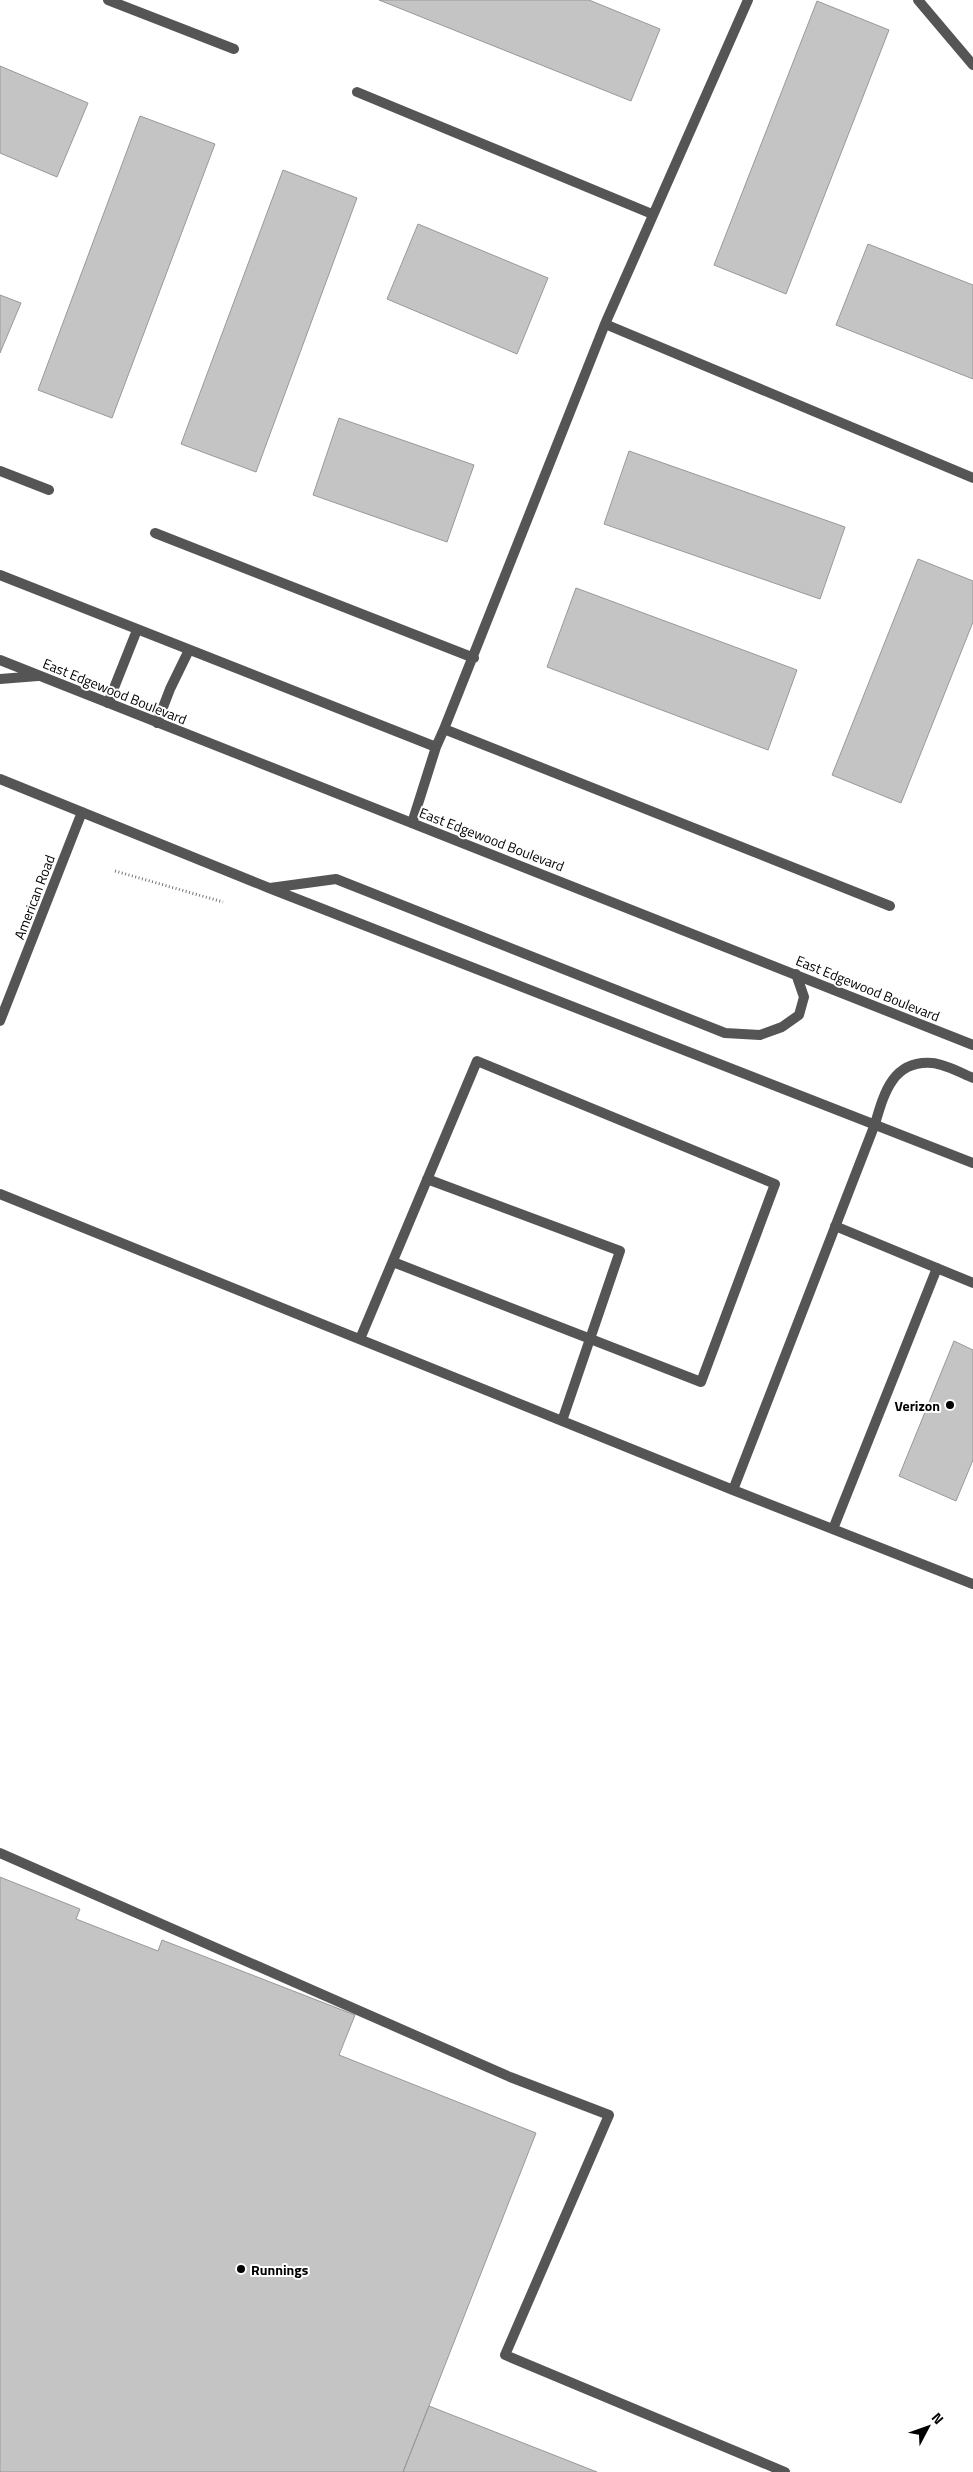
<svg xmlns="http://www.w3.org/2000/svg" width="973" height="2472" viewBox="0 0 973 2472" font-family="'Titillium Web',sans-serif">
<rect width="100%" height="100%" fill="#fff"/>
<path fill="#c4c4c4" stroke="#999" d="M 379,0 L 589,0 L 660,29 L 631,101 Z
M 817,1 L 889,30 L 786,294 L 714,265 Z
M 0,66 L 88,103 L 57,177 L 0,153 Z
M 140,116 L 215,144 L 112,418 L 38,390 Z
M 283,170 L 357,198 L 256,472 L 181,444 Z
M 418,224 L 548,278 L 517,354 L 387,299 Z
M 868,244 L 973,285 L 973,379 L 836,325 Z
M 0,295 L 21,303 L 0,353 Z
M 339,418 L 474,465 L 447,542 L 313,495 Z
M 629,451 L 845,527 L 820,599 L 604,524 Z
M 918,559 L 973,581 L 973,622 L 901,803 L 832,775 Z
M 576,588 L 797,670 L 768,750 L 547,667 Z
M 954,1341 L 973,1350 L 973,1460 L 956,1501 L 899,1476 Z
M 0,1877 L 80,1909 L 76,1919 L 158,1951 L 162,1940 L 355,2015 L 339,2055 L 536,2133 L 403,2472 L 0,2472 Z
M 429,2406 L 597,2472 L 403,2472 Z"/>
<g fill="none" stroke-linecap="round" stroke-linejoin="round">
<path stroke="#777" stroke-width="3" stroke-dasharray="1 2.5" stroke-linecap="butt" d="M 115,871 L 223,902"/>
<path stroke="#555" stroke-width="10" d="M 108,0 L 234,49
M 748,0 L 605,324 L 444,729 L 890,906
M 918,0 L 973,65
M 357,92 L 652,214
M 605,324 L 973,478
M 0,471 L 49,490
M 155,533 L 474,658
M 0,575 L 436,747
M 108,703 L 137,630
M 157,723 L 170,689 L 189,650
M 412,823 L 436,747 L 444,729
M 427,1179 L 620,1251 L 562,1421
M 0,1194 L 733,1490 L 973,1584
M 835,1226 L 973,1283
M 360,1339 L 477,1061 L 775,1184 L 701,1382 L 393,1262
M 733,1490 L 875,1124
M 833,1529 L 937,1268
M 0,1853 L 510,2077 L 609,2115 L 505,2355 L 785,2472"/>
<path stroke="#555" stroke-width="10" d="M 0,660 L 973,1045
M 0,679 L 38,676
M 0,779 L 269,888 L 973,1163
M 270,888 L 336,879 L 725,1033 L 760,1035 L 782,1027 L 799,1015 L 804,997 L 796,974
M 0,1021 L 82,812
M 875,1124 C 884,1093 893,1060 932,1063 C 945,1064 961,1073 973,1078"/>
</g>
<g fill="#000" stroke="#fff" stroke-width="2">
<circle cx="950" cy="1405" r="5"/>
<circle cx="241" cy="2269" r="5"/>
</g>
<g text-anchor="middle" dominant-baseline="central" stroke-width="4" stroke-linejoin="round" paint-order="stroke">
<g font-size="14" fill="#000" stroke="#fff">
<text transform="translate(115 691) rotate(22)">East Edgewood Boulevard</text>
<text transform="translate(492 839) rotate(21)">East Edgewood Boulevard</text>
<text transform="translate(34 897) rotate(-69)">American Road</text>
<text transform="translate(868 988) rotate(22)">East Edgewood Boulevard</text>
</g>
<g font-size="14" font-weight="bold" fill="#000" stroke="#fff" text-anchor="end">
<text x="940" y="1405">Verizon</text>
<text x="251" y="2269" text-anchor="start">Runnings</text>
</g>
</g>
<g transform="translate(928 2427) rotate(49)" stroke="#ffffff" stroke-width="4" paint-order="stroke">
<path d="M0-4L9 19L0 12L-9 19Z" fill="#000000"/>
<text y="-8" font-size="14" font-weight="bold" text-anchor="middle" fill="#000000">N</text>
</g>
</svg>
